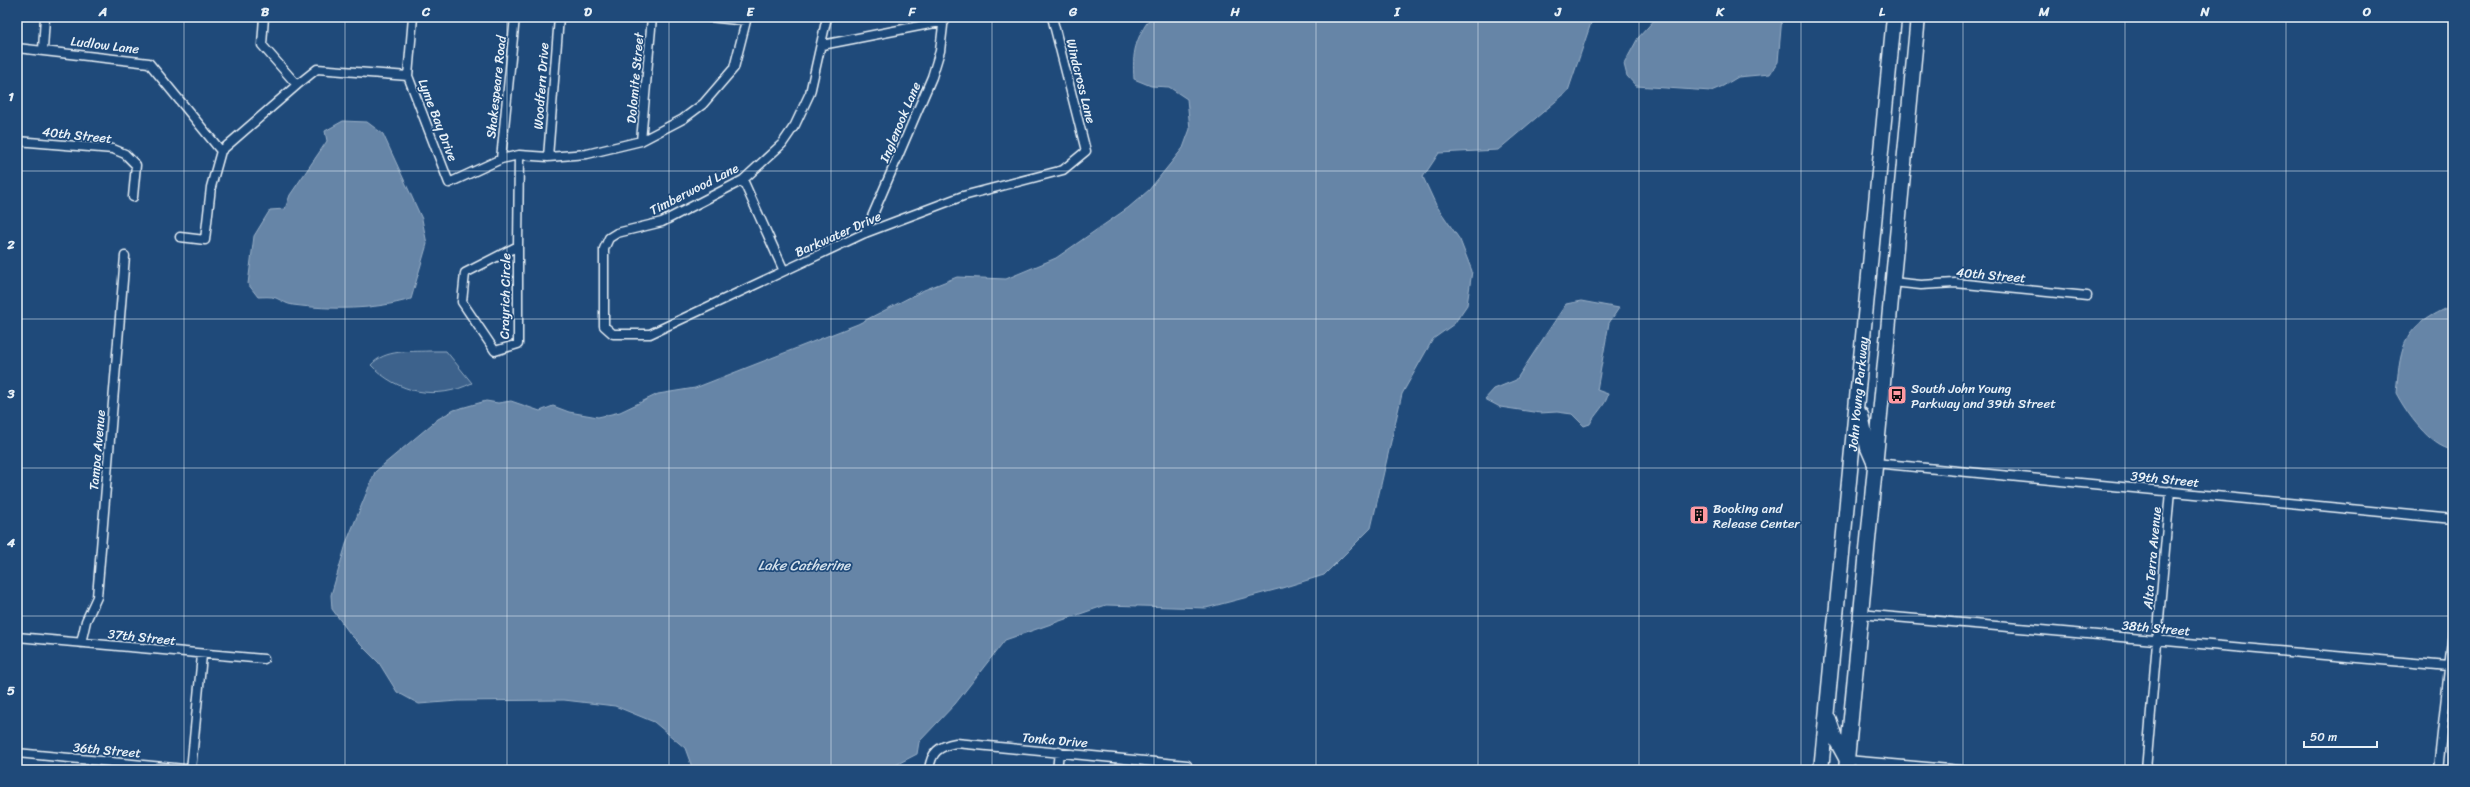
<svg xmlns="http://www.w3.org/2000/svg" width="2470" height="787" viewBox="0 0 2470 787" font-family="Sriracha,sans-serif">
<rect width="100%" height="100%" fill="#1f4a7a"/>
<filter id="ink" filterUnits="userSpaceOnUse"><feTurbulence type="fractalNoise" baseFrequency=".025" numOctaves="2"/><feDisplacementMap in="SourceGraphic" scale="8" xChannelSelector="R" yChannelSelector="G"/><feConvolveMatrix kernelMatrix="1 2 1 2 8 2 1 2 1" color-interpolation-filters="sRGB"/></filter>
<g filter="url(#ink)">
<path fill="#3c628c" stroke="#92aac2" d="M 429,351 L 446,351 L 472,383 C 437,401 397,393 371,365 C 385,349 410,352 429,351 Z"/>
<path fill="#6685a7" stroke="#9ab0c7" d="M 1151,17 L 1593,17 L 1568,91 L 1498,150 L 1439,153 L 1423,177 L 1436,205 L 1460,240 L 1472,271 L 1467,305 L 1454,324 L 1433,339 L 1402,394 L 1371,528 L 1324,575 L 1282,588 L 1206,608 L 1106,605 L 1005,640 L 955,704 L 919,742 L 917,754 L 886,770 L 693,770 L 685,748 L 654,722 L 615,706 L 564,700 L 458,701 L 419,704 L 397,692 L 379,663 L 351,635 L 332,609 L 331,595 L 347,541 L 375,472 L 383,465 L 438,419 L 454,410 L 486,401 L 498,403 L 511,401 L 540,411 L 553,406 L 569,412 L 598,417 L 620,412 L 658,394 L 695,388 L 858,324 L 924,290 L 957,277 L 1006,279 L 1056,258 L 1128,208 L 1149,190 L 1183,148 L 1190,129 L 1187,99 L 1169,87 L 1151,86 L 1134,79 C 1132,53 1135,39 1151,17 Z
M 1657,17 L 1782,17 L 1778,62 L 1770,74 L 1738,77 L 1723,86 L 1711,91 L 1636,86 L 1627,76 L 1624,64 L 1638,38 Z
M 343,121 L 367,122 L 383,134 L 422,219 L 427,244 L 411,299 C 374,310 331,310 293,305 C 286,304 283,301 276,298 C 271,296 263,297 258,297 L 248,284 L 254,236 L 270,210 L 285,209 L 290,195 L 327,141 L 325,131 Z
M 1581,301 L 1619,308 L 1609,323 L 1597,390 L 1608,394 C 1607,404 1594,415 1590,424 L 1584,426 L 1572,414 L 1557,412 L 1540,413 L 1500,407 L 1485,399 L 1494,389 L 1516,380 L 1566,304 Z
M 2453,305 L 2453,450 C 2430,447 2406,412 2396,393 C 2401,341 2404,326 2453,305 Z"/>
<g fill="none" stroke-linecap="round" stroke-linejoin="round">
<g stroke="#e8f1f8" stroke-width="11">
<path id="street" d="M 264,17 L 262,45 L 297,85 L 317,69 L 408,76
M 413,17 L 408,76 L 449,183 L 501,159 L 519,155 L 548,157 L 587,154 L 641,141 L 683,119 L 703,104 L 734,68 L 746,21 L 709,17
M 827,17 L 810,93 L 795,125 L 782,144 L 743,180 L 662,222 L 617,233 L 609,238 L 604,249 L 604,326 L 613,334 L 650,334 L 865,233 L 963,196 L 1063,170 L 1086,151 L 1052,17
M 822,45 L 945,21
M 17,48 L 149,63 L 221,151
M 43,50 L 45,17
M 17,141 L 113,149 L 125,154 L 136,165 L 133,197
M 641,141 L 652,17
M 548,157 L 559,17
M 501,159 L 515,17
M 743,180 L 784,271
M 865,233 L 932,77 L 940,51 L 944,17
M 180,237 L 205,240 L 211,187 L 221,151 L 297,85
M 518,246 L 518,344 L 495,351 L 462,302 L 465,273 Z
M 518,246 L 519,155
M 1892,282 L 1921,285 L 1955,283 L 2087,296
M 1875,463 L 2453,519
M 1860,614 L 2449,666
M 17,637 L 264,659
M 81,643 L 86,621 L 97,597 L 125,256
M 17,753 L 195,770
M 1847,760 L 1961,770
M 191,770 L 202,655
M 929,770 C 931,752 939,746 956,743 L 1187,765 L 1186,770
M 1057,770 L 1059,752
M 2146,770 L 2170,491
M 2438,770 L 2453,632"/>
</g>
<g stroke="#e8f1f8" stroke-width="17">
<g id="highway">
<path d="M 1861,415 L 1868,448 L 1874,462"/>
<path d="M 1829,720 L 1835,738 L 1847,760"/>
<path id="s1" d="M 1821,770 L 1894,17"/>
<path d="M 1846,770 L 1918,17"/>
</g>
</g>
<use href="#street" stroke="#1f4a7a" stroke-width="8"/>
<use href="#highway" stroke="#1f4a7a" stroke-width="14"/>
</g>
</g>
<path fill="none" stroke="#e8f1f8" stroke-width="1" stroke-opacity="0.55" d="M 184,17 L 184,770M 345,17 L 345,770M 507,17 L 507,770M 669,17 L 669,770M 831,17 L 831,770M 992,17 L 992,770M 1154,17 L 1154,770M 1316,17 L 1316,770M 1478,17 L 1478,770M 1639,17 L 1639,770M 1801,17 L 1801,770M 1963,17 L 1963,770M 2125,17 L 2125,770M 2286,17 L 2286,770M 17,171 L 2453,171M 17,319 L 2453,319M 17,468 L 2453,468M 17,616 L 2453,616"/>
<defs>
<g id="bus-square" transform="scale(1)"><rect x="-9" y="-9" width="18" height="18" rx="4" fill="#ff9aa2" stroke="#1f4a7a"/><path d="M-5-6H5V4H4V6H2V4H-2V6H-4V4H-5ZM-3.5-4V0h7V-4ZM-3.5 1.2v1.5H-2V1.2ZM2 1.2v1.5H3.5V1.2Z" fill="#111"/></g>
<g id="building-square" transform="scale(1)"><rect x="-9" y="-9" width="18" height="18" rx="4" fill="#ff9aa2" stroke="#1f4a7a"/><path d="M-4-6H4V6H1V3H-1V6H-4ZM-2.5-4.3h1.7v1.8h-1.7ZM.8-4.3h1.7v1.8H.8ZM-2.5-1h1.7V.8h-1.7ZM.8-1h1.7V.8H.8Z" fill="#111"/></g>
</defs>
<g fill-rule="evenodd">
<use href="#bus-square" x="1897" y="395"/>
<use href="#building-square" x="1699" y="515"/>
</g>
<g text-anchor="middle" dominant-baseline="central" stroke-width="3.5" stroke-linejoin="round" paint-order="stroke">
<g font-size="13" fill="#e8f1f8" stroke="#1f4a7a">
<text transform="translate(105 45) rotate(7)">Ludlow Lane</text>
<text transform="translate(635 78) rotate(-85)">Dolomite Street</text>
<text transform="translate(1081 81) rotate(76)">Windcross Lane</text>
<text transform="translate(541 86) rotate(-86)">Woodfern Drive</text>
<text transform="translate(496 87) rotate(-84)">Shakespeare Road</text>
<text transform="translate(438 120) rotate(69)">Lyme Bay Drive</text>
<text transform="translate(900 122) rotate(-67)">Inglenook Lane</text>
<text transform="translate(77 135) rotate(6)">40th Street</text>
<text transform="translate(694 189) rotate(-27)">Timberwood Lane</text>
<text transform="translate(838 234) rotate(-24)">Barkwater Drive</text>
<text transform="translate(1991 275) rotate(5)">40th Street</text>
<text transform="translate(505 296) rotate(-89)">Crayrich Circle</text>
<text stroke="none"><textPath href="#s1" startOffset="378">John Young Parkway</textPath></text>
<text transform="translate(97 450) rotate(-85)">Tampa Avenue</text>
<text transform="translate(2165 479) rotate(6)">39th Street</text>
<text transform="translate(2152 558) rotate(-85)">Alta Terra Avenue</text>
<text transform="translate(2156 628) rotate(5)">38th Street</text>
<text transform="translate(142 637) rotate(6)">37th Street</text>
<text transform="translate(1055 740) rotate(5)">Tonka Drive</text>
<text transform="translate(107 750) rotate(5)">36th Street</text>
</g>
<g font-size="13" fill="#e8f1f8" stroke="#1f4a7a" text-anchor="start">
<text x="1911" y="388">South John Young<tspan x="1911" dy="15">Parkway and 39th Street</tspan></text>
<text x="1713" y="508">Booking and<tspan x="1713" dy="15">Release Center</tspan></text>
</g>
<g font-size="14" font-style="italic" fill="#d4e1ec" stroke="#1f4a7a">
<text x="804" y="565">Lake Catherine</text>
</g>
</g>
<rect width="2470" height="787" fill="none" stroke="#1f4a7a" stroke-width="44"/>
<path d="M2304 741v6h73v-6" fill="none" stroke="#e8f1f8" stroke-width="2"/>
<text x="2310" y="741" font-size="12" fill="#e8f1f8" stroke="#1f4a7a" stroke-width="3" paint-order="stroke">50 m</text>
<rect x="22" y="22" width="2426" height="743" fill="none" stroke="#e8f1f8" stroke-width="1.5"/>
<g font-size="13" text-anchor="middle" font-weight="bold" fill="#e8f1f8">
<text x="103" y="16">A</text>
<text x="265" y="16">B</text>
<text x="426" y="16">C</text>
<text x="588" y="16">D</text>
<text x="750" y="16">E</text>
<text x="912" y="16">F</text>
<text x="1073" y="16">G</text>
<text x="1235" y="16">H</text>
<text x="1397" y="16">I</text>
<text x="1558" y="16">J</text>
<text x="1720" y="16">K</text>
<text x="1882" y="16">L</text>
<text x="2044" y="16">M</text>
<text x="2205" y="16">N</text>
<text x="2367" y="16">O</text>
<text x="11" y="101">1</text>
<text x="11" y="249">2</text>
<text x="11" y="398">3</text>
<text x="11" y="547">4</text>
<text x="11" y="695">5</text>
</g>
</svg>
